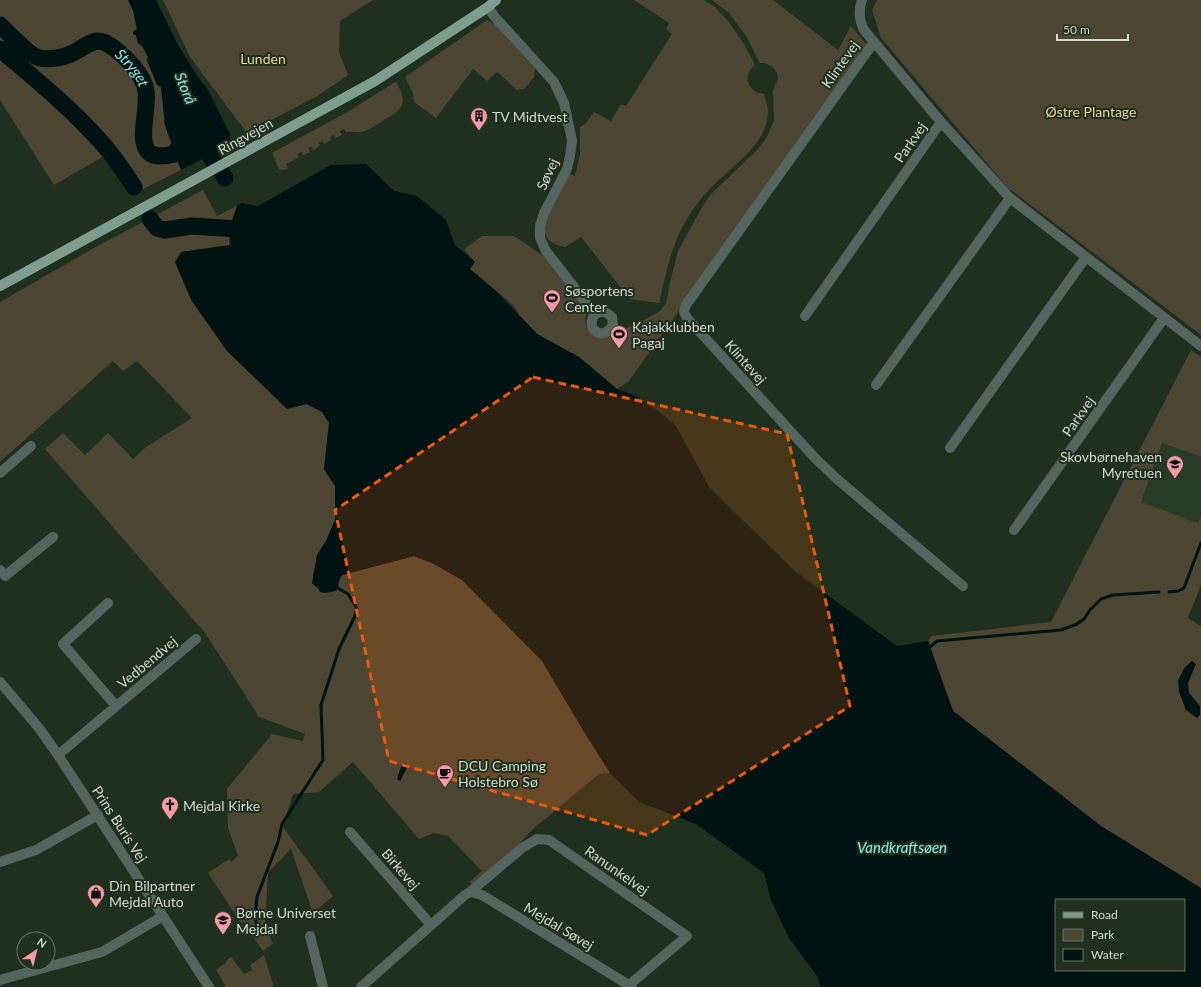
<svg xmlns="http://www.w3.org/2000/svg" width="1201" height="987" viewBox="0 0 1201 987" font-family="Lato,sans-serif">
<rect width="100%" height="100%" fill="#20301e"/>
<path fill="#273c26" d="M 1162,443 L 1201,457 L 1201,516 L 1198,523 L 1141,502 Z"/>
<path fill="#4d4633" d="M 0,0 L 128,0 L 133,10 L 137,30 L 133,32 L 136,35 L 138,43 L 142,46 L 148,57 L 147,60 L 157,85 L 161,87 L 165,125 L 181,170 L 133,194 L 106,155 L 54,185 L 0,100 Z
M 163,0 L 373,0 L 340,21 L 339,52 L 348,75 L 319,95 L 247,133 L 190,57 Z
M 634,0 L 704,0 L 715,7 L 729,22 L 744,44 L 755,65 C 742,75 747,92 764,94 C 765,99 767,104 768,109 C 769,145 731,166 709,190 C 701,198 693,209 687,219 C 671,244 666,275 659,303 L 630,299 L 581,237 L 565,247 C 547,243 542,237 546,219 L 568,173 L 575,176 L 580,154 L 580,127 L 585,124 L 594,112 L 611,121 L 621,104 L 626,106 L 672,34 L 666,29 L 669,23 Z
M 712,0 L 773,0 L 838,50 L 851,26 L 867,45 L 629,381 L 617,389 L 579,357 L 537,334 L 520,316 L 514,306 L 469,268 L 475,262 L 464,249 L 482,236 L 514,236 L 544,256 L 588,311 C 584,319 584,326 591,333 L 613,331 L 627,328 L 635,325 L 660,311 L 666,303 L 671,278 L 678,251 L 702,207 L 711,194 L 757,150 L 767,137 L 774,120 L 773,90 L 778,80 C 778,69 771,63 760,63 L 746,36 L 729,13 Z
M 877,0 L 1201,0 L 1201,335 L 1007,187 L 881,38 L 872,10 Z
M 487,20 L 495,24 L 535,69 L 534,77 L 524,89 L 517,90 L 497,72 L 487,81 L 473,69 L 436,118 L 414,102 L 413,93 L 405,77 Z
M 395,82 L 397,83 C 408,104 403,109 384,120 C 378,124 371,129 365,131 C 359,133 352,131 346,132 L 344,129 L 340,131 L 342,135 L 335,138 L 334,135 L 330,137 L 331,140 L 324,144 L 322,141 L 319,143 L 320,146 L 313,150 L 312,147 L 308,148 L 310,152 L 303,155 L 301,152 L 297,154 L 299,157 L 286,164 L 288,169 L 284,170 L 279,169 L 272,153 L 351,110 Z
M 203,190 L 217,216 L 237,206 L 229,229 L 229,245 L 181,252 L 307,404 L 322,412 L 329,423 L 324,469 L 335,486 L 335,520 L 326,541 L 317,555 L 312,584 L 318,588 L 339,587 L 338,581 L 342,575 L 414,556 L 434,564 L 462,580 L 542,661 L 583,730 L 610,773 L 599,774 L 533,829 L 506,858 L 474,885 L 469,882 L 482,871 L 448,836 L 434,833 L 419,839 L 353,762 L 319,792 L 293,794 L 283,827 L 333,896 L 313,913 L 291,849 L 268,872 L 265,924 L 273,944 L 263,951 L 242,920 L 243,926 L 208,873 L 229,859 L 231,862 L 238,856 L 228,828 L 227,789 L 272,734 L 303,741 L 305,734 L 257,716 L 256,712 L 205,633 L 45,449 L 63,433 L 85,455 L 108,433 L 133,459 L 146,447 L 192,418 L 137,361 L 123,371 L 113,361 L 0,462 L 0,302 L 92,249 Z
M 1191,350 L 1201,357 L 1201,457 L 1162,443 L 1141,502 L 1198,523 L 1201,516 L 1201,585 L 1188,618 L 1201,626 L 1201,888 L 1101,826 L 953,711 L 928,641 L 932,636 L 1051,622 Z
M 264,955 L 274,987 L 226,987 L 216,970 L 226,963 L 226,961 L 231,957 L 244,974 L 252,970 L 250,965 Z"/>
<path fill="#001414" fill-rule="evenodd" d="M 128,0 L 156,0 L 177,43 L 198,77 L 207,88 L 230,134 L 229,145 L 181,170 L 165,125 L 161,87 L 157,85 L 147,60 L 148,57 L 142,46 L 138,43 L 136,35 L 133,34 L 133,32 L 137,29 L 133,10 Z
M 366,164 L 394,191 L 417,196 L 446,220 L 455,245 L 475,262 L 470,269 L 497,292 L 537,334 L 579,357 L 617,389 L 632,394 L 656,409 L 676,426 L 709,487 L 796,572 L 897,646 L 928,641 L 953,711 L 1101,826 L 1201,888 L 1201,987 L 820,987 L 818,977 L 789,938 L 771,900 L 764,873 L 696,824 L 639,802 L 610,773 L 583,730 L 542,661 L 462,580 L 434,564 L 414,556 L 342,575 C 338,581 339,586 336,591 L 325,593 L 320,592 L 318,588 L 312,583 L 317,555 L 326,541 L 335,520 L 335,486 L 324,469 L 329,423 L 322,412 L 307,404 L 287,409 L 227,351 L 191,300 L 175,262 L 181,252 L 231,245 L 229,229 L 237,206 L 242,203 L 258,206 L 331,165 ZM 1056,900 L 1184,900 L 1184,970 L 1056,970 Z
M 1192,661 L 1196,664 L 1188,683 L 1189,693 L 1200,706 L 1200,715 L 1197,718 L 1186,710 L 1179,692 L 1178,680 L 1185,667 Z
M 404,763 L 407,764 L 408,766 L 400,781 L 397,779 L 402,764 Z"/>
<path fill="#20301e" d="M 231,145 L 230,147 L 180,172 Z"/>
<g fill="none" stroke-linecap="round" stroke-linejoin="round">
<path stroke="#001414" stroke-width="3" d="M 1169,592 L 1178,591 L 1184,588 L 1201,543
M 930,647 L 937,641 L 1061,630 L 1077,624 L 1084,619 L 1090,610 L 1101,599 L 1113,595 L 1159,592
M 257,927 L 255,917 L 257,897 L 278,842 L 282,824 L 323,760 L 321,705 L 339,649 L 355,616 L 357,608 L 348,594 L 338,588"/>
<g stroke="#001414" stroke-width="17">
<path id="s1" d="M 0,25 C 8,33 31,57 40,58 C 52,60 68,57 78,50 C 84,47 90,42 97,41 C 108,40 125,57 132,65 C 138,72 145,81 146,91 C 150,115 126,167 174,154 L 187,136"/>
<path d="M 0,49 C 35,79 71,108 101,142 C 114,156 124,171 134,187"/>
<path d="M 203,135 L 210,156 L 225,178"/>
<path d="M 150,219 L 157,228 L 165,230 L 192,226 L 252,230"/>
</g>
<path stroke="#54645e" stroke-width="10" d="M 862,0 C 858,11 859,20 864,30 L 941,122 L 1010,198 L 1201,346
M 488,7 L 494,16 L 554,82 L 564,103 L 572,140 L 570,156 L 567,169 L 544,213 L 540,226 L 540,238 L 546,251 L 595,314 C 584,328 602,343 613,325 L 612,317 C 606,312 603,310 595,314
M 874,42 L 686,305 L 684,312 L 687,318 L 815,458 L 837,479 L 963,586
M 805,316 L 941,122
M 876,385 L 1010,198
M 950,448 L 1086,257
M 0,473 L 31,446
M 1014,530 L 1164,318
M 0,570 L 5,576 L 53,537
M 108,603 L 63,644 L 116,706
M 58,755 L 196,639
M 350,832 L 431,925
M 0,862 L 36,850 L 98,815
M 470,892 L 482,895 L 632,987
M 310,936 L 323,987
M 0,980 L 102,952 L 163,916
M 361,987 L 465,895 L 470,892 L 522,848 L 537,839 L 549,840 L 687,936 L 629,985"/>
<path stroke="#54645e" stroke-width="10" d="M 0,682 L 39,728 L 58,755 L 209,987"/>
<path stroke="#7c9d90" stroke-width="10" d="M 0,286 L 375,81 L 488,7 L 496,0"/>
</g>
<path fill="#e8590c" fill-opacity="0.2" stroke="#e8590c" stroke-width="3" stroke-dasharray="8 5" stroke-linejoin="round" d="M 533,377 L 787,434 L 850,706 L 647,835 L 389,761 L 335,510 Z"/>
<defs>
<g id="building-pin" transform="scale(0.9)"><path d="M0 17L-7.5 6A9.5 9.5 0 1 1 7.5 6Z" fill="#f39aa7" stroke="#20301e"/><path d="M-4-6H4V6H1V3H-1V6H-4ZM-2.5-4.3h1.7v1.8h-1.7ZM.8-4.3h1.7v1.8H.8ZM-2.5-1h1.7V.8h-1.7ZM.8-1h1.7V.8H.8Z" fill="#111"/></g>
<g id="stadium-pin" transform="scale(0.9)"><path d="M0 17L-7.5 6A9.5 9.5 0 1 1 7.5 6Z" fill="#f39aa7" stroke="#20301e"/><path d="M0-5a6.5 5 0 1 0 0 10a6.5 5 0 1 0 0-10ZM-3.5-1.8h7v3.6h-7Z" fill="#111"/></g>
<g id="school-pin" transform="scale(0.9)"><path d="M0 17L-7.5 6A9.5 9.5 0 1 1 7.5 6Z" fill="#f39aa7" stroke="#20301e"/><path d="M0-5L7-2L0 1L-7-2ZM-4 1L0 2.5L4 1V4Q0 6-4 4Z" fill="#111"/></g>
<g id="cafe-pin" transform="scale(0.9)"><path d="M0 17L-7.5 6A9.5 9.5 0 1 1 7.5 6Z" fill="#f39aa7" stroke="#20301e"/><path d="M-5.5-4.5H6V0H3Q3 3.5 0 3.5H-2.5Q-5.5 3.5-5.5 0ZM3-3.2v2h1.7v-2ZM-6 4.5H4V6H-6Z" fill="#111"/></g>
<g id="church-pin" transform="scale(0.9)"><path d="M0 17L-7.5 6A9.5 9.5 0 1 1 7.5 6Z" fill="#f39aa7" stroke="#20301e"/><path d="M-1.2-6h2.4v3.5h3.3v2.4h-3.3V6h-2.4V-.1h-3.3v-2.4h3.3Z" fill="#111"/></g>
<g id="shop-pin" transform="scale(0.9)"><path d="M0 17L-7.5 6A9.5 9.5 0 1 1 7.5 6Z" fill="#f39aa7" stroke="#20301e"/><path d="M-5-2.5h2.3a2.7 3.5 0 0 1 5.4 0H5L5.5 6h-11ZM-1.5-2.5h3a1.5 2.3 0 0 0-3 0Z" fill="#111"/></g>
</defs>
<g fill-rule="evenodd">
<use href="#building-pin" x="479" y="116"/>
<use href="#stadium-pin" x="552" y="298"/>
<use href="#stadium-pin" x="619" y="334"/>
<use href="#school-pin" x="1175" y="464"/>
<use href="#cafe-pin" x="445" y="773"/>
<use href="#church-pin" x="170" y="805"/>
<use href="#shop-pin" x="96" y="893"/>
<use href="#school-pin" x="223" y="920"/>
</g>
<g text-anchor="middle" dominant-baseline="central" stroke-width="4" stroke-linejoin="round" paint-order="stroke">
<g font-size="14" fill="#ead398" stroke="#20301e">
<text x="263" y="58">Lunden</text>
<text x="1091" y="111">Østre Plantage</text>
</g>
<g font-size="14" fill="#ced8cd" stroke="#20301e">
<text transform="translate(840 64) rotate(-55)">Klintevej</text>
<text transform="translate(245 136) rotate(-29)">Ringvejen</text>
<text transform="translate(910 142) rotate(-55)">Parkvej</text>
<text transform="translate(547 174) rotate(-66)">Søvej</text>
<text transform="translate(746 362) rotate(48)">Klintevej</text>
<text transform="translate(1078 416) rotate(-55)">Parkvej</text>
<text transform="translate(147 662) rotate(-40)">Vedbendvej</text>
<text transform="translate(120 824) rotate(57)">Prins Buris Vej</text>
<text transform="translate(401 869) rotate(49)">Birkevej</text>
<text transform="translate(617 870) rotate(35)">Ranunkelvej</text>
<text transform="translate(559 926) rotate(31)">Mejdal Søvej</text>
</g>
<g font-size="14" fill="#ced8cd" stroke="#20301e" text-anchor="start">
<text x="492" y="116">TV Midtvest</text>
<text x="565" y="290">Søsportens<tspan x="565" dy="16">Center</tspan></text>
<text x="632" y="326">Kajakklubben<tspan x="632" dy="16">Pagaj</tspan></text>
<text x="1162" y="456" text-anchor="end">Skovbørnehaven<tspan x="1162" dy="16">Myretuen</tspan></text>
<text x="458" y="765">DCU Camping<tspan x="458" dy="16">Holstebro Sø</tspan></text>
<text x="183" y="805">Mejdal Kirke</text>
<text x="109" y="885">Din Bilpartner<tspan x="109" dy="16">Mejdal Auto</tspan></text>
<text x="236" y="912">Børne Universet<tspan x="236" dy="16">Mejdal</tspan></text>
</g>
<g font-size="15" font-style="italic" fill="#93e5e4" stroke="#20301e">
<text stroke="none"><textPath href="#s1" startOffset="159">Stryget</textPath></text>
<text transform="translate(186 88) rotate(68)">Storå</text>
<text x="902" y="847">Vandkraftsøen</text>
</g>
</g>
<rect x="1055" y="899" width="130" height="72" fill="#20301e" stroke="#667364"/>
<rect x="1063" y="912" width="20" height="6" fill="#7c9d90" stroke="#667364"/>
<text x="1091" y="919" font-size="12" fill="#ced8cd">Road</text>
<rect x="1063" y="929" width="20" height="12" fill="#4d4633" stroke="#667364"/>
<text x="1091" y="939" font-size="12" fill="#ced8cd">Park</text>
<rect x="1063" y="949" width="20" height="12" fill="#001414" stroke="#667364"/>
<text x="1091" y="959" font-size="12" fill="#ced8cd">Water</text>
<g transform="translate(36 951) rotate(35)"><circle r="19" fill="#20301e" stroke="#667364"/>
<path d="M0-3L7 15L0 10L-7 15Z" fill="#f39aa7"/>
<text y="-6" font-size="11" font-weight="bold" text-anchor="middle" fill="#ced8cd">N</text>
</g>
<path d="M1057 34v6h71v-6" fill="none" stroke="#ced8cd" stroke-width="2"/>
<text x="1063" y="34" font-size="12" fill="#ced8cd" stroke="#20301e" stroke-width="3" paint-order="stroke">50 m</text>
</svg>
